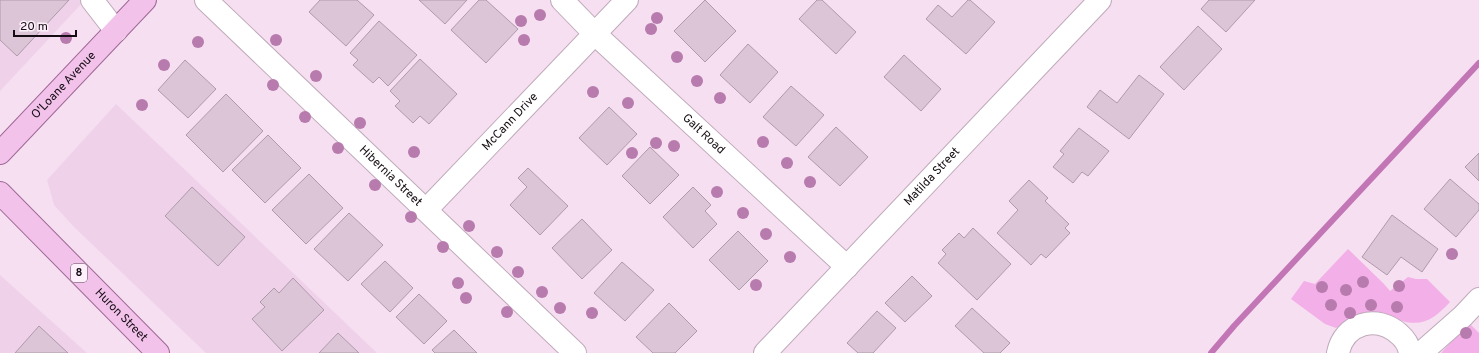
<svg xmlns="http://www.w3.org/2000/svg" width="1479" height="353" viewBox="0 0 1479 353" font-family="Overpass,sans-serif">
<rect width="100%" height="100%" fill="#f6dff1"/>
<path fill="#efd2e9" d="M 0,0 L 85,0 L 0,91 Z
M 116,104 L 377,353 L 206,353 L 73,226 L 54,205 L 47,180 Z
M 0,275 L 87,353 L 0,353 Z"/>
<path fill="#f3afe7" d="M 1348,249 L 1384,284 L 1390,291 L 1408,277 L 1416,279 L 1427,279 L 1450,302 C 1435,318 1423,328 1399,320 C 1394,319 1388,314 1382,313 C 1365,310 1350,320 1336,328 L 1325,324 L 1291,299 L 1304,281 L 1315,284 Z
M 1471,325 L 1479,333 L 1479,353 L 1441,353 L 1465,327 Z"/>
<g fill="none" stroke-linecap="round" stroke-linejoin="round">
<path stroke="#c276b5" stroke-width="6" d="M 1211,353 L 1234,326 L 1479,63"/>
</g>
<path fill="#dbc5d6" stroke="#af9aaa" d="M 0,0 L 69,0 L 17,56 L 0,40 Z
M 320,0 L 357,0 L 374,15 L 346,46 L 309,12 Z
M 419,0 L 467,0 L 445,24 Z
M 479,0 L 486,0 L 518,29 L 486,63 L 451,30 Z
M 705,0 L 736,31 L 705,62 L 674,31 Z
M 817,0 L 822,0 L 856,32 L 836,54 L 799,19 Z
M 968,0 L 970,0 L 995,22 L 966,54 L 926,19 L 938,5 L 952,17 Z
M 1209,0 L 1255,0 L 1226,32 L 1201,9 Z
M 379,21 L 417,55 L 388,86 L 379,77 L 373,83 L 353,65 L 358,60 L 350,53 Z
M 1198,26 L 1222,49 L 1184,90 L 1160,67 Z
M 748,44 L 778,72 L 750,103 L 720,75 Z
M 904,55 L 941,89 L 921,111 L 884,77 Z
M 420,59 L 457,94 L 429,124 L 420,116 L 413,123 L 395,106 L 400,101 L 390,91 Z
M 185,60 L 216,89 L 188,118 L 158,90 Z
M 1139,75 L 1164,94 L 1129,139 L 1087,107 L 1100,90 L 1117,103 Z
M 791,86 L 824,115 L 796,146 L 763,117 Z
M 226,94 L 263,131 L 223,172 L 186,135 Z
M 609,107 L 637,134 L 607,165 L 579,138 Z
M 836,127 L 868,157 L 840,186 L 808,157 Z
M 1079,128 L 1109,151 L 1088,176 L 1082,172 L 1073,183 L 1053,167 L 1064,154 L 1060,151 Z
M 268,135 L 301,168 L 265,203 L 232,170 Z
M 650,147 L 679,175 L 650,204 L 622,176 Z
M 1479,153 L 1479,181 L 1465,167 Z
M 528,168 L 568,206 L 540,235 L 510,205 L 527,187 L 518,178 Z
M 309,174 L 343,208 L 306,244 L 272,210 Z
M 1450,179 L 1479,204 L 1479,210 L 1456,237 L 1424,209 Z
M 1029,180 L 1048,198 L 1045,201 L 1069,224 L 1065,228 L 1070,233 L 1046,258 L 1041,254 L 1031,265 L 997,233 L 1018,210 L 1009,201 Z
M 192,187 L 245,237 L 218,266 L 165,216 Z
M 693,187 L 711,205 L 705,211 L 717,224 L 693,248 L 663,217 Z
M 349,213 L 383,245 L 348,281 L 314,249 Z
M 1392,215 L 1438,249 L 1422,272 L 1401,257 L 1387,275 L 1362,257 Z
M 582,219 L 612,250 L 582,279 L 552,248 Z
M 973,228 L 1011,264 L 977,300 L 938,263 L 946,254 L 942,250 L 959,233 L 964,238 Z
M 738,231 L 768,261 L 739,290 L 709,260 Z
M 385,261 L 413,288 L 390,312 L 361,284 Z
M 622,262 L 654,290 L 625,321 L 594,293 Z
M 912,276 L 932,296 L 905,322 L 885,303 Z
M 293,278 L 324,310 L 282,351 L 252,319 L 265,307 L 260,302 L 274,288 L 279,293 Z
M 419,294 L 447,321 L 424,344 L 396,317 Z
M 669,303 L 697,331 L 675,353 L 653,353 L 636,337 Z
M 972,308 L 1010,343 L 1000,353 L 984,353 L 955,326 Z
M 877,311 L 896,328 L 873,353 L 858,353 L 847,343 Z
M 39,326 L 68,353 L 15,353 Z
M 454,330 L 477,353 L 435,353 L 432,350 Z
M 338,333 L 359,353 L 319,353 Z"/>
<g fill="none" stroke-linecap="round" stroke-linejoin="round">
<g stroke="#bfaaba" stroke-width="24">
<g id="minor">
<path d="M 92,0 L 116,31"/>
<path id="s1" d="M 206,0 L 575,353"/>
<path id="s2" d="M 562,0 L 595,34 L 847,267"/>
<path id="s3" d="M 426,210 L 627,0"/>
<path id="s4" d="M 765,353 L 1100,0"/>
<path d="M 1338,353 C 1344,323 1377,314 1399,334 C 1405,339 1409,346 1410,353"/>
<path d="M 1421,353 L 1463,316 L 1479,299"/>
</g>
</g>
<g stroke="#9f6896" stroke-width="24">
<g id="major">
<path id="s5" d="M 0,153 L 145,0"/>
<path id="s6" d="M 0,193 L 158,353"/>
</g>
</g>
<use href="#minor" stroke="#fff" stroke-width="22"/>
<use href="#major" stroke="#f2c2ea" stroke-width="22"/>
</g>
<g fill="#b77bae">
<circle cx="540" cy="15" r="6"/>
<circle cx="657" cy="18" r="6"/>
<circle cx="521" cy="21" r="6"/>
<circle cx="651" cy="29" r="6"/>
<circle cx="66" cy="38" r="6"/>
<circle cx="276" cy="40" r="6"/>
<circle cx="524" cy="40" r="6"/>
<circle cx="198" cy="42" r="6"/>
<circle cx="677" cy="57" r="6"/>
<circle cx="164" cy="65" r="6"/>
<circle cx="316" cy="76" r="6"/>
<circle cx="697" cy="81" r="6"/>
<circle cx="273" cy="85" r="6"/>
<circle cx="593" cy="92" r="6"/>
<circle cx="720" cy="98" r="6"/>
<circle cx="628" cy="103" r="6"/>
<circle cx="142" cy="105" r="6"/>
<circle cx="305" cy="117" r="6"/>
<circle cx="360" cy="123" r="6"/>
<circle cx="763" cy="142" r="6"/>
<circle cx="656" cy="143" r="6"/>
<circle cx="674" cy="146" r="6"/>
<circle cx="338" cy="148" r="6"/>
<circle cx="414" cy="152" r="6"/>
<circle cx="632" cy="153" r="6"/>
<circle cx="787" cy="163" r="6"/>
<circle cx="810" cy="182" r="6"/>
<circle cx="375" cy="185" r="6"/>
<circle cx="717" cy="192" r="6"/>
<circle cx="743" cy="213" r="6"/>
<circle cx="411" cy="217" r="6"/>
<circle cx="469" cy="226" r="6"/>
<circle cx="766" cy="234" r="6"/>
<circle cx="443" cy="247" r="6"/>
<circle cx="497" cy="252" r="6"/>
<circle cx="1452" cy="254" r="6"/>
<circle cx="790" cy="257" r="6"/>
<circle cx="518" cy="272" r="6"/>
<circle cx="1363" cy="282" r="6"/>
<circle cx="458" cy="283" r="6"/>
<circle cx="756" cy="285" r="6"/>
<circle cx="1399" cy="286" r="6"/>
<circle cx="1322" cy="287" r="6"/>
<circle cx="1346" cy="290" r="6"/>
<circle cx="542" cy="292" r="6"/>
<circle cx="466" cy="298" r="6"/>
<circle cx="1331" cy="305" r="6"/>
<circle cx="1371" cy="305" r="6"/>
<circle cx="1397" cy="307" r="6"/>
<circle cx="560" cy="308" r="6"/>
<circle cx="507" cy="312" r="6"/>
<circle cx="592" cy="313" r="6"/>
<circle cx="1350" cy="313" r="6"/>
<circle cx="1466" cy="333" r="6"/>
</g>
<g text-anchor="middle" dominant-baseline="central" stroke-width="3.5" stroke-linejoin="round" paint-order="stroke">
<rect fill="#fdf0fa" stroke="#5b5158" stroke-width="1" x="71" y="264" width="16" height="18" rx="3"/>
<g font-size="11" font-weight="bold" fill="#150d13">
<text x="79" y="273">8</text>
</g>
<g font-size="12" fill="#150d13" stroke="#fdf0fa">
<text stroke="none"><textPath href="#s5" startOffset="93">O'Loane Avenue</textPath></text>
<text stroke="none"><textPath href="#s3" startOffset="122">McCann Drive</textPath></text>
<text stroke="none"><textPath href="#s2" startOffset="195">Galt Road</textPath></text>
<text stroke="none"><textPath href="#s1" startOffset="255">Hibernia Street</textPath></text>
<text stroke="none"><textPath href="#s4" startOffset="243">Matilda Street</textPath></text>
<text stroke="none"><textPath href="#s6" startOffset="172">Huron Street</textPath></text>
</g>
</g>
<path d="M14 30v6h62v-6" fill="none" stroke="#150d13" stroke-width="2"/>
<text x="20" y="30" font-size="12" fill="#150d13" stroke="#fdf0fa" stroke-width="3" paint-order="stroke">20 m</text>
</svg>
